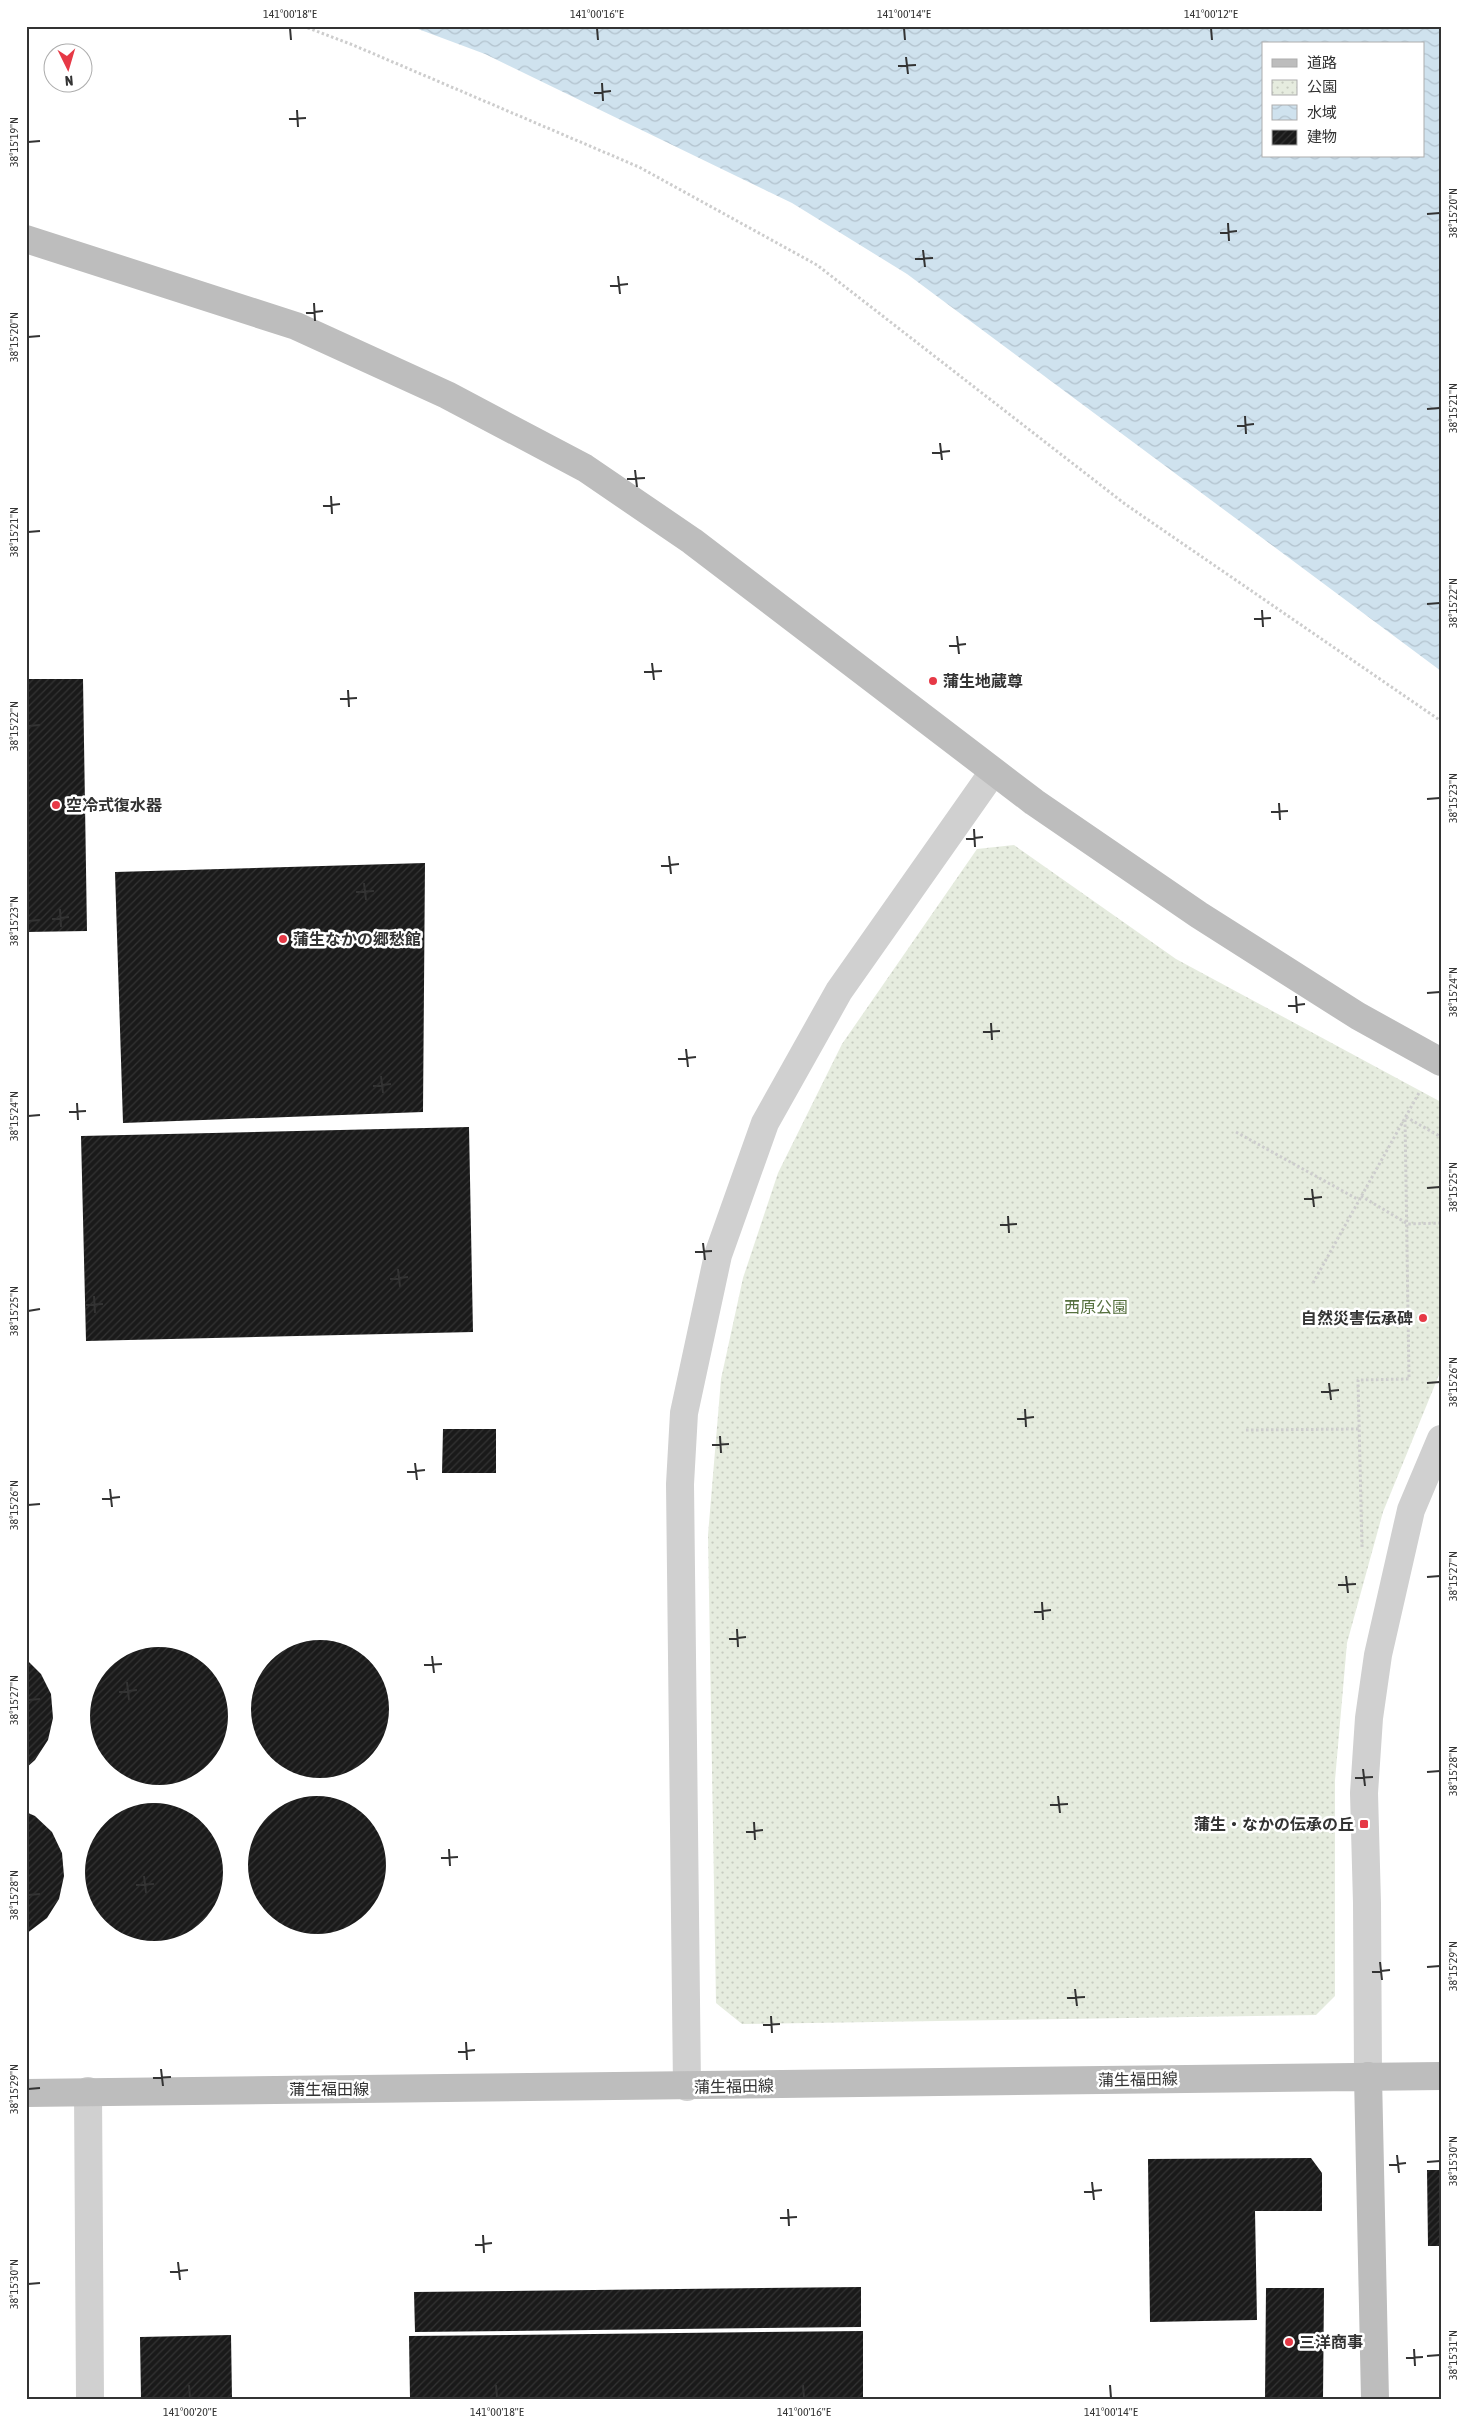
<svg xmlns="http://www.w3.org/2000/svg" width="1467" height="2425" viewBox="0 0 1467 2425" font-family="'Asap Condensed','Noto Sans JP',sans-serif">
<defs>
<pattern id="park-dots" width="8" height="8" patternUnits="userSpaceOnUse" patternTransform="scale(1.25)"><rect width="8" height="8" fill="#e6ecdf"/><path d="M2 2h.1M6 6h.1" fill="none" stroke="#c6cbc0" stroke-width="1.8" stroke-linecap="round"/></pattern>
<pattern id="water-waves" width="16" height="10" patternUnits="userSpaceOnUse" patternTransform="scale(1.25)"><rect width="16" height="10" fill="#cfe2ee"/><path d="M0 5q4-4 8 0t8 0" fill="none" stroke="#b2c2cd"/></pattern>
<pattern id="building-hatch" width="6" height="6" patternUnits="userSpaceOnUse" patternTransform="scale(1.25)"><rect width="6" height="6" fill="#1a1a1a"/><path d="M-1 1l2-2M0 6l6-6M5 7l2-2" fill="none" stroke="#333"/></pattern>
</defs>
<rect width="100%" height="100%" fill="#fff"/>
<path fill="url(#park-dots)" d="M 1014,845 L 1176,959 L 1441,1102 L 1441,1370 L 1383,1512 L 1347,1643 L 1335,1780 L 1335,1996 L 1316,2015 L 742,2024 L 716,2003 L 708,1535 L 721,1379 L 743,1278 L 778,1173 L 842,1044 L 977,849 Z"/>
<path fill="url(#water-waves)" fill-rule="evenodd" d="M 410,26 L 1441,26 L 1441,671 L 907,274 L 792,203 L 485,54 ZM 1263,44 L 1423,44 L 1423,156 L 1263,156 Z"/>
<path fill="url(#building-hatch)" d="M 26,679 L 83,679 L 87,931 L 26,932 Z
M 425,863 L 423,1112 L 123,1123 L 115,872 Z
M 469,1127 L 473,1332 L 86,1341 L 81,1136 Z
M 443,1429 L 496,1429 L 496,1473 L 442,1473 Z
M251 1709a69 69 0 1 1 138 0a69 69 0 1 1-138 0Z
M90 1716a69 69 0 1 1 138 0a69 69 0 1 1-138 0Z
M 26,1659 L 41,1674 L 51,1694 L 53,1718 L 48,1740 L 35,1760 L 26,1768 Z
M248 1865a69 69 0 1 1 138 0a69 69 0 1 1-138 0Z
M85 1872a69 69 0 1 1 138 0a69 69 0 1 1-138 0Z
M 26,1812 L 35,1816 L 52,1832 L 62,1853 L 64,1876 L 59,1899 L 47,1918 L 26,1934 Z
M 1311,2158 L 1322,2173 L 1322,2211 L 1255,2211 L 1257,2320 L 1150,2322 L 1148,2159 Z
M 1427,2170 L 1441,2170 L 1441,2246 L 1428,2246 Z
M 861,2287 L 861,2327 L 415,2332 L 414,2292 Z
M 1266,2288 L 1324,2288 L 1323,2399 L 1265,2399 Z
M 863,2331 L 863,2399 L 410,2399 L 409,2336 Z
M 231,2335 L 232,2399 L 141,2399 L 140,2337 Z"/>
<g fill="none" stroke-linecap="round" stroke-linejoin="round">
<path stroke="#cdcdcd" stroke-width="3" stroke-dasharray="2.5 2.5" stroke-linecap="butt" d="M 303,26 L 353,45 L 639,167 L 817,265 L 1125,504 L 1441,721
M 1406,1117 L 1441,1137
M 1236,1132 L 1359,1200
M 1361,1196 L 1408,1224 L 1441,1223
M 1313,1283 L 1420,1091
M 1246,1430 L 1360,1429
M 1362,1547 L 1358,1380 L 1409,1379 L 1405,1117"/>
<path stroke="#d0d0d0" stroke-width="28" d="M 1368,2076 L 1367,1903 L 1364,1793 L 1369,1718 L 1378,1655 L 1411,1510 L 1441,1439
M 687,2087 L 680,1484 L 684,1413 L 718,1255 L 765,1123 L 839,991 L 993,772
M 88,2091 L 90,2399"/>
<path stroke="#bdbdbd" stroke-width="28" d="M 26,239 L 296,326 L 447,395 L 585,468 L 692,541 L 1034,802 L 1199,915 L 1358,1016 L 1441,1062
M 1368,2076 L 1375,2399
M 26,2093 L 1441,2076"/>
</g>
<path fill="none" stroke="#333" stroke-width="2" d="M 290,28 L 291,40M 597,28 L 598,40M 904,28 L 905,40M 1211,28 L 1212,40M 906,57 L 908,74M 898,66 L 916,65M 602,83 L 603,101M 594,93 L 611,91M 297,110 L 298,127M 289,119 L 306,118M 28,142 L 40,141M 1427,214 L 1440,213M 1228,223 L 1229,241M 1220,233 L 1237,231M 923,250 L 925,267M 915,259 L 933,258M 618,276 L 620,294M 610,286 L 628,284M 314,303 L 315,321M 306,313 L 323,311M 28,337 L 40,336M 1427,409 L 1440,408M 1245,416 L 1246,434M 1237,426 L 1254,424M 940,443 L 942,460M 932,453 L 950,451M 635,470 L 637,487M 627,479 L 645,478M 331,496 L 332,514M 323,506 L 340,504M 28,532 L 40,531M 1427,604 L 1440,603M 1262,610 L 1263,627M 1254,619 L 1271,618M 957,636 L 959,654M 949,646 L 966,644M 652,663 L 654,680M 644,672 L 662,671M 348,690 L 349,707M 340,699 L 357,698M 28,726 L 40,725M 1427,799 L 1440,798M 1279,803 L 1280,820M 1271,812 L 1288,811M 974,829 L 975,847M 966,839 L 983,837M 669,856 L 671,874M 661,866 L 679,864M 364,883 L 366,900M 356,892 L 374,891M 60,909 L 61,927M 52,919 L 69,917M 28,921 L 40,920M 1427,993 L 1440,992M 1296,996 L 1297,1013M 1288,1006 L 1305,1004M 991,1023 L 992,1040M 983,1032 L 1000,1031M 686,1049 L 688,1067M 678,1059 L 696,1057M 381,1076 L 383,1093M 373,1086 L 391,1084M 77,1103 L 78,1120M 69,1112 L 86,1111M 28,1116 L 40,1115M 1427,1188 L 1440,1187M 1312,1189 L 1314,1207M 1304,1199 L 1322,1197M 1008,1216 L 1009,1233M 1000,1225 L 1017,1224M 703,1243 L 705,1260M 695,1252 L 712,1251M 398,1269 L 400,1287M 390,1279 L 408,1277M 94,1296 L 95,1313M 86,1305 L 103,1304M 28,1311 L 40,1309M 1329,1383 L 1331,1400M 1427,1383 L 1440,1382M 1321,1392 L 1339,1390M 1025,1409 L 1026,1427M 1017,1419 L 1034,1417M 720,1436 L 721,1453M 712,1445 L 729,1444M 415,1463 L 417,1480M 407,1472 L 425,1470M 110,1489 L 112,1507M 102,1499 L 120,1497M 28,1505 L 40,1504M 1346,1576 L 1348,1593M 1427,1577 L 1440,1576M 1338,1585 L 1356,1584M 1042,1602 L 1043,1620M 1034,1612 L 1051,1610M 737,1629 L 738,1647M 729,1639 L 746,1637M 432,1656 L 434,1673M 424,1665 L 442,1664M 127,1682 L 129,1700M 119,1692 L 137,1690M 28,1700 L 40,1699M 1363,1769 L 1365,1786M 1427,1772 L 1440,1771M 1355,1778 L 1373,1777M 1058,1796 L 1060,1813M 1050,1805 L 1068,1804M 754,1822 L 755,1840M 746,1832 L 763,1830M 449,1849 L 450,1866M 441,1858 L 458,1857M 144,1876 L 146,1893M 136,1885 L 154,1884M 28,1895 L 40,1894M 1380,1962 L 1382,1980M 1427,1967 L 1440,1966M 1372,1972 L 1390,1970M 1075,1989 L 1077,2006M 1067,1998 L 1085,1997M 771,2016 L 772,2033M 763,2025 L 780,2024M 466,2042 L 467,2060M 458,2052 L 475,2050M 161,2069 L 163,2086M 153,2078 L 171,2077M 28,2089 L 40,2088M 1397,2155 L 1399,2173M 1427,2162 L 1440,2161M 1389,2165 L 1406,2163M 1092,2182 L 1094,2200M 1084,2192 L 1102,2190M 788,2209 L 789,2226M 780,2218 L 797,2217M 483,2235 L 484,2253M 475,2245 L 492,2243M 178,2262 L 180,2280M 170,2272 L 188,2270M 28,2284 L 40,2283M 1414,2349 L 1415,2366M 1427,2356 L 1440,2355M 1406,2358 L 1423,2357M 189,2385 L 190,2398M 496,2385 L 497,2398M 803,2385 L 804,2398M 1110,2385 L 1111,2398"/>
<g fill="#e63946" stroke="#fff" stroke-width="2">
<circle cx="933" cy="681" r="5"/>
<circle cx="56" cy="805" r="5"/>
<circle cx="283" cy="939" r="5"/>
<circle cx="1423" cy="1318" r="5"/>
<rect x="1359" y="1819" width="10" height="10" rx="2.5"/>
<circle cx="1289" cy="2342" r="5"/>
</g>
<g text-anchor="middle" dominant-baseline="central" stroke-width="5" stroke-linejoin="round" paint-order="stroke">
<g font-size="16" font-weight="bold" fill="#333" stroke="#fff" text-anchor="start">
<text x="943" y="681">蒲生地蔵尊</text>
<text x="66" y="805">空冷式復水器</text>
<text x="293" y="939">蒲生なかの郷愁館</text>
<text x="1413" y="1318" text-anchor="end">自然災害伝承碑</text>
<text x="1354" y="1824" text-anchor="end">蒲生・なかの伝承の丘</text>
<text x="1299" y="2342">三洋商事</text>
</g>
<g font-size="16" fill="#56703f" stroke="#fff">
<text x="1096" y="1307">西原公園</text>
</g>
<g font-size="16" fill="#333" stroke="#fff">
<text transform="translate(1138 2079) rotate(-1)">蒲生福田線</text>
<text transform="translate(734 2086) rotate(-1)">蒲生福田線</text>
<text x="329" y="2089">蒲生福田線</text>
</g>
</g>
<rect width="1467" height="2425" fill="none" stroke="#ffffff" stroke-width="55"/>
<rect x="1262" y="42" width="162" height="115" fill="#ffffff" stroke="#adadad"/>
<rect x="1272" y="59" width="25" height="8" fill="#bdbdbd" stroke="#adadad"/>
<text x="1307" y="68" font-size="15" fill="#333333">道路</text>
<rect x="1272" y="80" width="25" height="15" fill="url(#park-dots)" stroke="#adadad"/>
<text x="1307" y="92" font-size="15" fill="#333333">公園</text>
<rect x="1272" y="105" width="25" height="15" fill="url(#water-waves)" stroke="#adadad"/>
<text x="1307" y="118" font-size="15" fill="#333333">水域</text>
<rect x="1272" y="130" width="25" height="15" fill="url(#building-hatch)" stroke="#adadad"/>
<text x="1307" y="142" font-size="15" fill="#333333">建物</text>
<g transform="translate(68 68) rotate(175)"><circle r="24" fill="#ffffff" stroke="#adadad"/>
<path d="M0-4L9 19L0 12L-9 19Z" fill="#e63946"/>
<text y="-8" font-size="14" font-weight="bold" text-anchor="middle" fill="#333333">N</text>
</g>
<rect x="28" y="28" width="1412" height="2370" fill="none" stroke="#333" stroke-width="2"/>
<g font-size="12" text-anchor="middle" fill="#333">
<text x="290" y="18">141°00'18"E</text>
<text x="597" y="18">141°00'16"E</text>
<text x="904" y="18">141°00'14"E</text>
<text x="1211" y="18">141°00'12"E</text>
<text transform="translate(14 142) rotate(-90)" y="4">38°15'19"N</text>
<text transform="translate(1453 213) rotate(-90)" y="4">38°15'20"N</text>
<text transform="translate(14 337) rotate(-90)" y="4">38°15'20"N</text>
<text transform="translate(1453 408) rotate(-90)" y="4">38°15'21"N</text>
<text transform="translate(14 532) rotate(-90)" y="4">38°15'21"N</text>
<text transform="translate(1453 603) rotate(-90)" y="4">38°15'22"N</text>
<text transform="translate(14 726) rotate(-90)" y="4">38°15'22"N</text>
<text transform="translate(1453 798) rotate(-90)" y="4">38°15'23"N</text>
<text transform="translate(14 921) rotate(-90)" y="4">38°15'23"N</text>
<text transform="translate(1453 992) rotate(-90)" y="4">38°15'24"N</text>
<text transform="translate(14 1116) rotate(-90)" y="4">38°15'24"N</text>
<text transform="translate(1453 1187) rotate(-90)" y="4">38°15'25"N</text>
<text transform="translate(14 1311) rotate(-90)" y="4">38°15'25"N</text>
<text transform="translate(1453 1382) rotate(-90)" y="4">38°15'26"N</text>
<text transform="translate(14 1505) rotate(-90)" y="4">38°15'26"N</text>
<text transform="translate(1453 1576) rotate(-90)" y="4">38°15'27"N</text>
<text transform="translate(14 1700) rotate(-90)" y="4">38°15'27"N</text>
<text transform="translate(1453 1771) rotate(-90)" y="4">38°15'28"N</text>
<text transform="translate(14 1895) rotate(-90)" y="4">38°15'28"N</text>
<text transform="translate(1453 1966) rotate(-90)" y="4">38°15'29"N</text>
<text transform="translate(14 2089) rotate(-90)" y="4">38°15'29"N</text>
<text transform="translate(1453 2161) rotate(-90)" y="4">38°15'30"N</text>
<text transform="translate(14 2284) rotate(-90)" y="4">38°15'30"N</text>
<text transform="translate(1453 2355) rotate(-90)" y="4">38°15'31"N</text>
<text x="190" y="2416">141°00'20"E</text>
<text x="497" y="2416">141°00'18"E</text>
<text x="804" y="2416">141°00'16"E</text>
<text x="1111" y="2416">141°00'14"E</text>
</g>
</svg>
